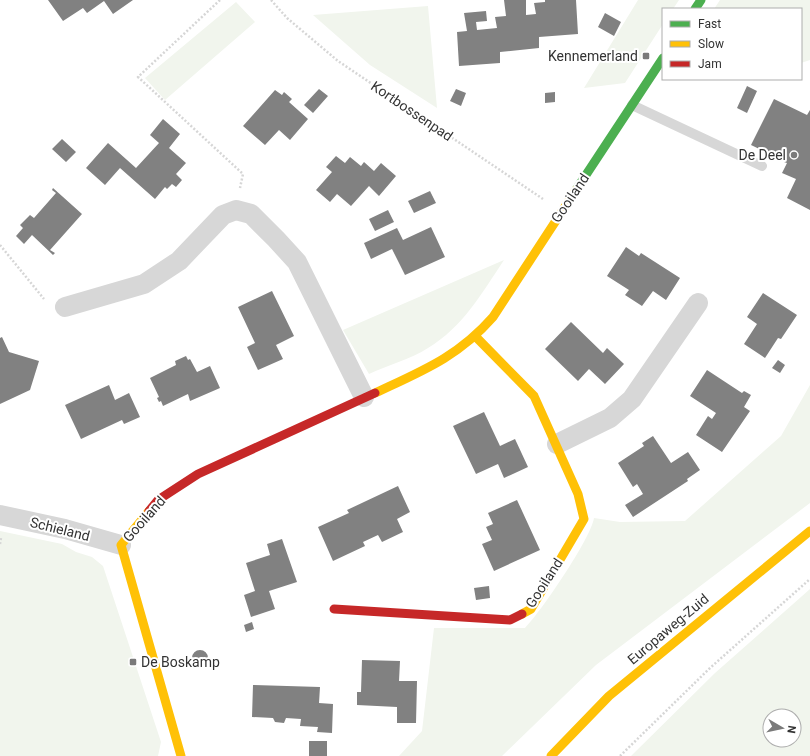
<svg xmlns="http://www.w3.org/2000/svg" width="810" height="756" viewBox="0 0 810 756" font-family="Roboto,sans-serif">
<rect width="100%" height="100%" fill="#fff"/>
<path fill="#f1f5ed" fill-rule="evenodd" d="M 638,0 L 679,0 L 673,9 L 663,9 L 663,24 L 625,83 L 584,88 Z
M 720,0 L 810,0 L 810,60 L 801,63 L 801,9 L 714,9 Z
M 236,2 L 255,22 L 165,100 L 145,78 Z
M 428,6 L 437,108 L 370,65 L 313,15 Z
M 504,260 C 482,293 463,327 428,348 C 411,359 388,365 369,374 L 343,330 Z
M 810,385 L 810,503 L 596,665 L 502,756 L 399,756 L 422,731 L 434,628 L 525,628 C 541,612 591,538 594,518 L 620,522 L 685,521 L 781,436 Z
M 0,531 L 62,544 L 76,552 L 92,557 L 103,566 L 161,742 L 158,756 L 0,756 Z
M 810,589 L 810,756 L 631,756 L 715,673 ZM 770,716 L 794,716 L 794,740 L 770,740 Z"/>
<path fill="#818181" d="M 48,0 L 133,0 L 113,14 L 104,1 L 87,13 L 83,8 L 63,21 Z
M 504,0 L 526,0 L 526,15 L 536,14 L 534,3 L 545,2 L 545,0 L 576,0 L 578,34 L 539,37 L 539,48 L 500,52 L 500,63 L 459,66 L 457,32 L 467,31 L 464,13 L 486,11 L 487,21 L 476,22 L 477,30 L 497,28 L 495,17 L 506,16 Z
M 605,13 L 621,22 L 614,36 L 598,27 Z
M 747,86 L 757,91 L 747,113 L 737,108 Z
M 319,89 L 328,96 L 313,113 L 304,105 Z
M 456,89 L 466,93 L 461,106 L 450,101 Z
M 275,90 L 282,95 L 284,92 L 292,99 L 289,102 L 308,119 L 290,140 L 279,130 L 265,145 L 243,126 Z
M 555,92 L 555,102 L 545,103 L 545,93 Z
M 774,99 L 807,115 L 810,110 L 810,210 L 787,198 L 796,179 L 782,173 L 787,163 L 784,162 L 786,159 L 775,154 L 774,156 L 751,145 Z
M 163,119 L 180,134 L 169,148 L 186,163 L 176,174 L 182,180 L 176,187 L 172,184 L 167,189 L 165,187 L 155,199 L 120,168 L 105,185 L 86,168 L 108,143 L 136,168 L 159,143 L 150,135 Z
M 62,139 L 76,152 L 66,162 L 52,149 Z
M 336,156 L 345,163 L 350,157 L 361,166 L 364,162 L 374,171 L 381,163 L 396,176 L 379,196 L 369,186 L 351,206 L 337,194 L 330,202 L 316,190 L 332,172 L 326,167 Z
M 53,188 L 82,214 L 50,250 L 55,253 L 53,255 L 32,235 L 24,244 L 16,236 L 23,228 L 20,225 L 30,215 L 34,218 L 56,193 L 52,190 Z
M 430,191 L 436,203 L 414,213 L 408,201 Z
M 388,210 L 394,222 L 375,231 L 369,219 Z
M 431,227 L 445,257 L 405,275 L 392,249 L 371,259 L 364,243 L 397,228 L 403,240 Z
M 626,247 L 639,256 L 641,253 L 680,278 L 666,300 L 653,291 L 642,306 L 625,295 L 629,290 L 607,276 Z
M 272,291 L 294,336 L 276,345 L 283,359 L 258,370 L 247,347 L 255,343 L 238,307 Z
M 763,293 L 797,315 L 781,339 L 778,338 L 765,358 L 744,344 L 757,324 L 747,317 Z
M 571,322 L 603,353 L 607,348 L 624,364 L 605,384 L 589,369 L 578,381 L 545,349 Z
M 2,337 L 9,352 L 39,361 L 30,390 L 0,404 L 0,338 Z
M 186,356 L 188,360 L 190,359 L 197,372 L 210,366 L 220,388 L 190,401 L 188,394 L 163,406 L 161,401 L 159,402 L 157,398 L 159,397 L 150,378 L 176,365 L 175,361 Z
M 778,360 L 785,365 L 780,373 L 772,368 Z
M 707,370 L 742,393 L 744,391 L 751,395 L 744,407 L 750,411 L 722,452 L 696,435 L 708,416 L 712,419 L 716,413 L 690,396 Z
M 109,385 L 115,400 L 129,393 L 140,417 L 124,424 L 122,420 L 81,439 L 65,405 Z
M 484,412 L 500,446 L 515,439 L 528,467 L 504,478 L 498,464 L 476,474 L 453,426 Z
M 653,436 L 671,463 L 688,452 L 700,470 L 687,479 L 688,481 L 633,517 L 625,505 L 643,494 L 637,484 L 633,487 L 618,463 L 644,446 L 642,443 Z
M 398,486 L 410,512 L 397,519 L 403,532 L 382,542 L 378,535 L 363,542 L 365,546 L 333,561 L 318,527 L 349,513 L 347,510 Z
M 517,500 L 540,550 L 494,571 L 482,544 L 492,540 L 486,527 L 493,524 L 488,513 Z
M 282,539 L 297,582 L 269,591 L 275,609 L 251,617 L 244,595 L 255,591 L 246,563 L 270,555 L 267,544 Z
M 489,586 L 490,598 L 476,600 L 474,588 Z
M 252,622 L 254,629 L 246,632 L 244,625 Z
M192 658a8 8 0 1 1 16 0a8 8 0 1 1-16 0Z
M 362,660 L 400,661 L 399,681 L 417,681 L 416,723 L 397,723 L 397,707 L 357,705 L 357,692 L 361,692 Z
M 253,685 L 320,687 L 319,703 L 333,704 L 332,733 L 317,732 L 318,727 L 300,726 L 301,719 L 286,718 L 284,723 L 275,722 L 273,718 L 252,717 Z
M 309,741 L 327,741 L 327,756 L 309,756 Z"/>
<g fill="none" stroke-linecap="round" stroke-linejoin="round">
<path stroke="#d6d6d6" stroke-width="2.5" stroke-dasharray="2 2" stroke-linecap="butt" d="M 220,0 L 138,77 L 243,174 L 240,188
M 271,0 L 287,18 L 338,61 L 543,199
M 0,245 L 44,299
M 0,544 L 1,538
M 620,756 L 710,668 L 810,579"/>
<path stroke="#d7d7d7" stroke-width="10" d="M 632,105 L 762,166"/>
<path stroke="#d7d7d7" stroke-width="20" d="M 65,307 L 144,284 L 179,261 L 223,215 L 236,210 L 251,214 L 276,239 L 297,262 L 364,397
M 557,444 L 610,418 L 632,399 L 698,303
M 0,515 L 65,529 L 121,545"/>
<path stroke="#4caf50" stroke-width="9" d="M 695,9 L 701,0
M 576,190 L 663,58"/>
<path stroke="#ffc107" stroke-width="9" d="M 476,337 L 534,396 L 578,494 L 584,519 L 531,609 L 522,614
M 375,393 C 422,371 458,357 493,317 L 576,190
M 149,511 L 121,545 L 181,756
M 551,756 L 609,696 L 810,531"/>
<path stroke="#c62828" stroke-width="9" d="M 149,511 L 158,500 L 198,474 L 375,393
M 334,609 L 510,620 L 522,614"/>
</g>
<g fill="#7a7a7a" stroke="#fff" stroke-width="1.5">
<rect x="642" y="52" width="8" height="8" rx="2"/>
<circle cx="794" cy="155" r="4"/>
<rect x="129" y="658" width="8" height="8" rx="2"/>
</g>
<g text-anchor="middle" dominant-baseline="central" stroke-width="4" stroke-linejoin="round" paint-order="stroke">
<g font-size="14" fill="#333" stroke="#fff" text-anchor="end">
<text x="638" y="56">Kennemerland</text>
<text x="786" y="155">De Deel</text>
<text x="141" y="662" text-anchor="start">De Boskamp</text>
</g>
<g font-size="14" fill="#333" stroke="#fff">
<text transform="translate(412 111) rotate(34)">Kortbossenpad</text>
<text transform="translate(570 198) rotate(-56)">Gooiland</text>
<text transform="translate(144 519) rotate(-48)">Gooiland</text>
<text transform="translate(60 529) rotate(14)">Schieland</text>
<text transform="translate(544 583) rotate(-57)">Gooiland</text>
<text transform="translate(668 629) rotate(-40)">Europaweg-Zuid</text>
</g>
</g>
<rect x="662" y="8" width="140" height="72" fill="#ffffff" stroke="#adadad"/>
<rect x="670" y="21" width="20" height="6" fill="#4caf50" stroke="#adadad"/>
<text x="698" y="28" font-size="12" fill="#333333">Fast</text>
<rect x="670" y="41" width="20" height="6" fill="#ffc107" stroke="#adadad"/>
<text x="698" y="48" font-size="12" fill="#333333">Slow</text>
<rect x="670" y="61" width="20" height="6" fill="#c62828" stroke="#adadad"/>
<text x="698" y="68" font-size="12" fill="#333333">Jam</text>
<g transform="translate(782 728) rotate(99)"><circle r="19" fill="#ffffff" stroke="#adadad"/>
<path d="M0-3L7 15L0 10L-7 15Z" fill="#7a7a7a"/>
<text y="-6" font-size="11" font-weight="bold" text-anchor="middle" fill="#333333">N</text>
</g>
</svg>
